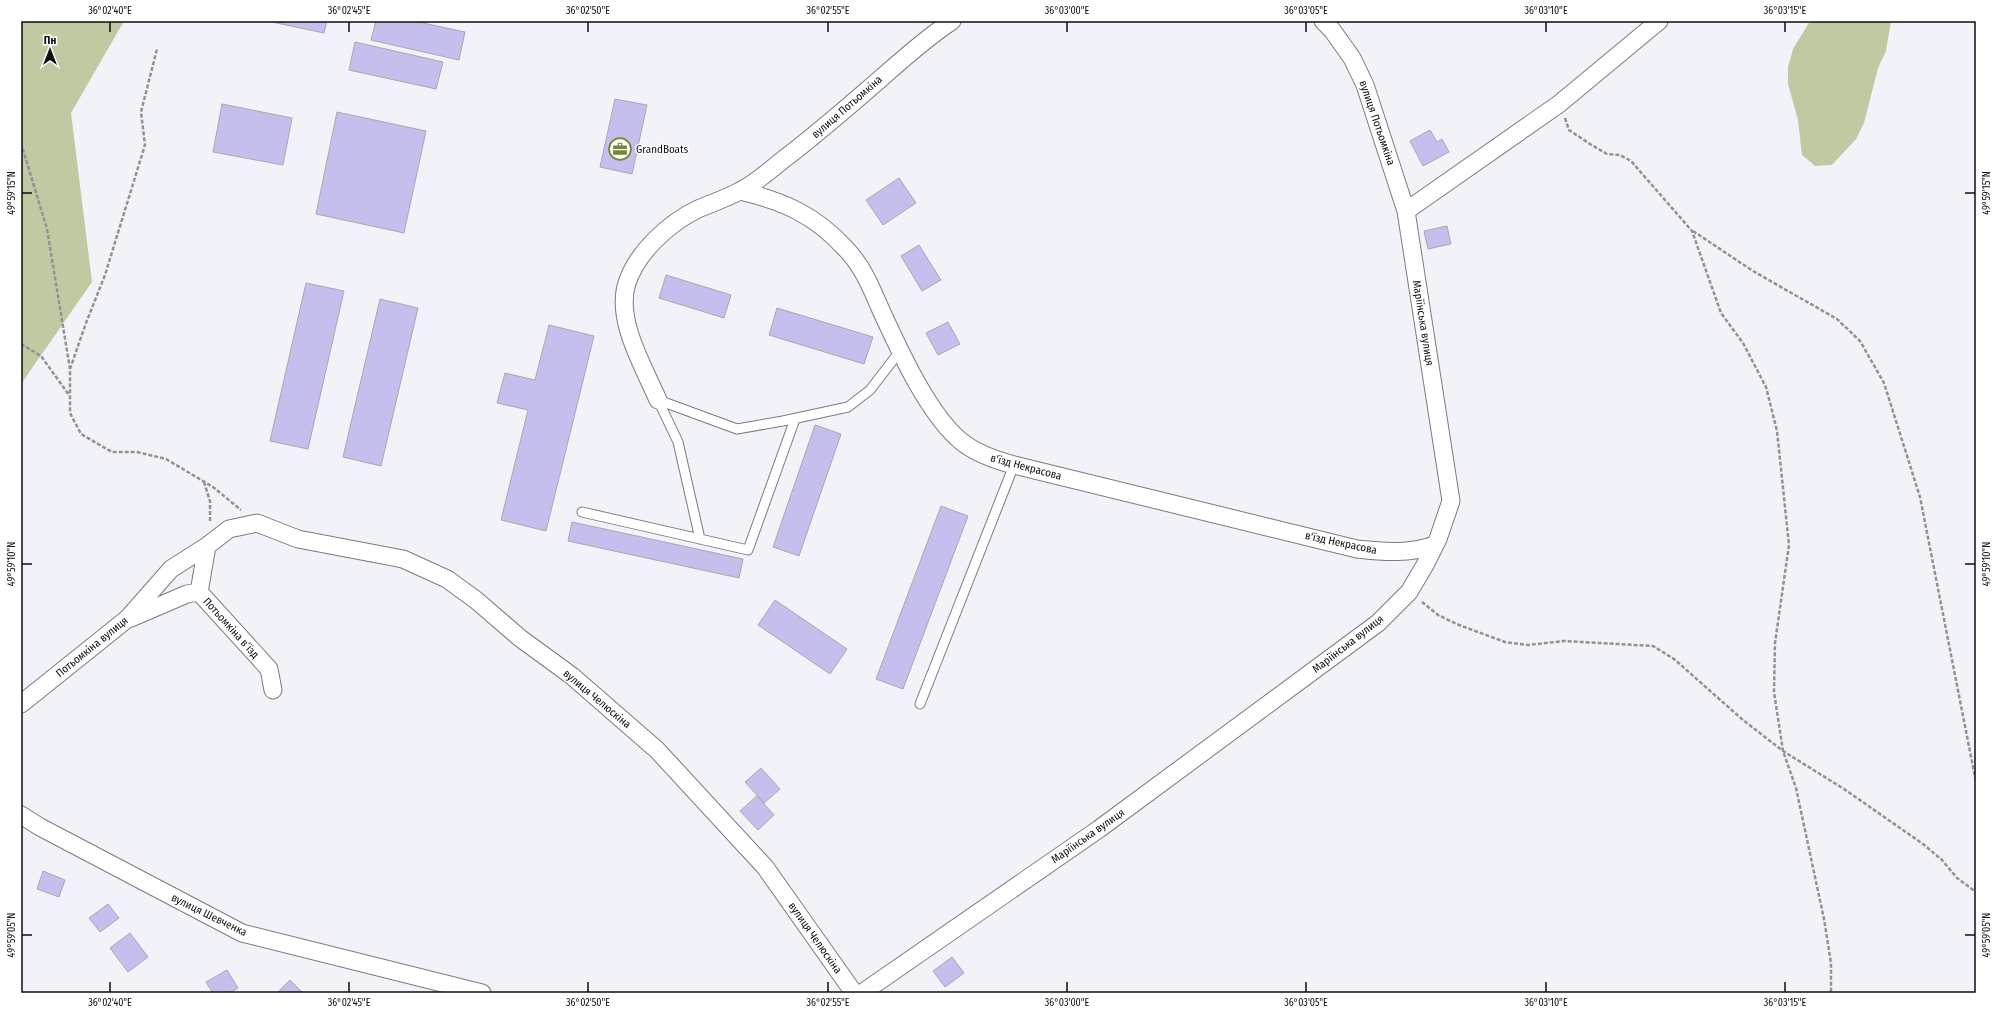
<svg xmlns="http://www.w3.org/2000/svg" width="1997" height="1014" viewBox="0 0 1997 1014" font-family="'Fira Sans Condensed',sans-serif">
<rect width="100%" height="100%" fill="#f2f2f9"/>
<path fill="#bfcaa3" d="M 21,21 L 124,21 L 71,113 L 92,282 L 21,384 Z
M 1810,21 L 1891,21 L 1886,51 L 1878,68 L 1864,123 L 1856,139 L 1832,165 L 1815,166 L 1802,155 L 1798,120 L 1788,84 L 1788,67 L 1793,49 Z"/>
<path fill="#c5bfed" stroke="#a9a8ae" d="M 267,21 L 327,21 L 324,33 Z
M 376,21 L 414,21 L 465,32 L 459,60 L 371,40 Z
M 355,42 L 443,62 L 436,89 L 349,70 Z
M 615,99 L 647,105 L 632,174 L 600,167 Z
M 222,104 L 292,118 L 283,165 L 213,152 Z
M 337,112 L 426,131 L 404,233 L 316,214 Z
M 1430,130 L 1437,142 L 1442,139 L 1449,152 L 1423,166 L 1410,141 Z
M 899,178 L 916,203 L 883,225 L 866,200 Z
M 1447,226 L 1451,244 L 1428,249 L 1424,231 Z
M 919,245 L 941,280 L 922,291 L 901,256 Z
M 666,275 L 731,295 L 724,318 L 659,298 Z
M 306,283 L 344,291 L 308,449 L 270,441 Z
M 380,299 L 418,308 L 381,466 L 343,457 Z
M 777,308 L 873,337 L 864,364 L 769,335 Z
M 948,322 L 960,344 L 938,355 L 926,333 Z
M 549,325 L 594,336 L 546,531 L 501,520 L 528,410 L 497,403 L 505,373 L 535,380 Z
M 815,425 L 841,434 L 799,556 L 773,547 Z
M 941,506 L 968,516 L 903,689 L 876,679 Z
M 572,522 L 743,559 L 739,578 L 568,541 Z
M 775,600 L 847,649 L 830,674 L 758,625 Z
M 761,768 L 780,789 L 764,803 L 745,782 Z
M 757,796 L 774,815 L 758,830 L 740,811 Z
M 43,871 L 65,880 L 59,897 L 37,889 Z
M 108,904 L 119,918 L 100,932 L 89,918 Z
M 130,933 L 148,957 L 128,972 L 110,948 Z
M 952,957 L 964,973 L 945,987 L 933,971 Z
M 227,970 L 238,988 L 230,993 L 213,993 L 206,982 Z
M 290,980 L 303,993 L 277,993 Z"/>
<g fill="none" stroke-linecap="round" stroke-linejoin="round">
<g stroke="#7b7b81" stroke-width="11">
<path id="lane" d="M 658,400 L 737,429 L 783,421 L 848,407 L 870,390 L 900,351
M 658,400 L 678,442 L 700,539
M 582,512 L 748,550 L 795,419
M 920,704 L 1014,465"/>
</g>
<g stroke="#7b7b81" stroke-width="19">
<path id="street" d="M 740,191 C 783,201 815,215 845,248 C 862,265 871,287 880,308 C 898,347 928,415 962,442 C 977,454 995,460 1014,465 L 1357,549 C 1384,552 1410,554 1435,545
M 1406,211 L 1559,104 L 1659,21
M 658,400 C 644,367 615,320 627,283 C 637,252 669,223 698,209 C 712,203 727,198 740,191 C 756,183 770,170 784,159 C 817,134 848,107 879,80 C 903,59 926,38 952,21
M 199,592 L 207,546
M 131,618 L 187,594 L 199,592 L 269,669 L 273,690
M 21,704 L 127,619 L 171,569 L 207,546 L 229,529 L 257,523 L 298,539 L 403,559 L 447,579 L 476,600 L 520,638 L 572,676 L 657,750 L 765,867 L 854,993
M 21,815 L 40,827 L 242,933 L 482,993
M 862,993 L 1099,829 L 1378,623 L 1409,592 L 1425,565 L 1438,539 L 1451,501 L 1406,211 L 1365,85 L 1352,58 L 1332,30 L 1323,21"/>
</g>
<path stroke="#919196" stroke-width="2.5" stroke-dasharray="4 2" stroke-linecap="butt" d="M 1565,118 L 1569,130 L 1590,144 L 1607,154 L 1620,155 L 1631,161 L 1692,231 L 1721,313 L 1743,343 L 1766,387 L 1777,431 L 1789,545 L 1775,643 L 1774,692 L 1783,751 L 1796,788 L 1824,919 L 1831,963 L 1831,993
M 21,143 L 47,229 L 70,369 L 70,413 L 81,434 L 112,452 L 137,452 L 166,459 L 213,487 L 241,510
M 1693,231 L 1753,271 L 1837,319 L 1860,341 L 1884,383 L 1920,497 L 1976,782
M 21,344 L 41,356 L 69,395
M 70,369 L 86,323 L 105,275 L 145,145 L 141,112 L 157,49
M 204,482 L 210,501 L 210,522
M 1422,602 L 1438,615 L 1459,625 L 1505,642 L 1528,645 L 1564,641 L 1653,646 L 1674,659 L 1743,720 L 1783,751 L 1844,789 L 1923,844 L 1942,860 L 1957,878 L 1976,892"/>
<use href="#lane" stroke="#fff" stroke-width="9"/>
<use href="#street" stroke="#fff" stroke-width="17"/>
</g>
<path fill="none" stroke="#0e0e10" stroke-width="1.5" d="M 110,22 L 110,32M 349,22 L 349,32M 588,22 L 588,32M 828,22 L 828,32M 1067,22 L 1067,32M 1306,22 L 1306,32M 1546,22 L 1546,32M 1785,22 L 1785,32M 22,193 L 32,193M 1965,193 L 1975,193M 22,564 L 32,564M 1965,564 L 1975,564M 22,935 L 32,935M 1965,935 L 1975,935M 110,982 L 110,992M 349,982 L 349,992M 588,982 L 588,992M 828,982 L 828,992M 1067,982 L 1067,992M 1306,982 L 1306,992M 1546,982 L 1546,992M 1785,982 L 1785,992"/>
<defs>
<g id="office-ring" transform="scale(1.15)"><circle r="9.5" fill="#fff" stroke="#748534" stroke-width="1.5"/><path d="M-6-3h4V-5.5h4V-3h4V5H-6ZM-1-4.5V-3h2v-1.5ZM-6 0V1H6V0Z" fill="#748534"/></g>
</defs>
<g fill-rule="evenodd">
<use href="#office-ring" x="620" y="149"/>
</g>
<g text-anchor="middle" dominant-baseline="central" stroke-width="3" stroke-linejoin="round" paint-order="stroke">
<g font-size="11" fill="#0e0e10" stroke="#fff">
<text transform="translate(847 107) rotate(-41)">вулиця Потьомкіна</text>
<text transform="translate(1377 123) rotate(71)">вулиця Потьомкіна</text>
<text transform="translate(1423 323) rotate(81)">Маріїнська вулиця</text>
<text transform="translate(1026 467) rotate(15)">в'їзд Некрасова</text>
<text transform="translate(1341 543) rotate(12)">в'їзд Некрасова</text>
<text transform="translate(231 628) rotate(48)">Потьомкіна в’їзд</text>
<text transform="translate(1348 644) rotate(-38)">Маріїнська вулиця</text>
<text transform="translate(92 647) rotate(-39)">Потьомкіна вулиця</text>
<text transform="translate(597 699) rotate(40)">вулиця Челюскіна</text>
<text transform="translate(1088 836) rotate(-35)">Маріїнська вулиця</text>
<text transform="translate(209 915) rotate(26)">вулиця Шевченка</text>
<text transform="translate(815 938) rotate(55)">вулиця Челюскіна</text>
</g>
<g font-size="11" fill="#0e0e10" stroke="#fff" text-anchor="start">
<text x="636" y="149">GrandBoats</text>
</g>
</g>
<rect width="1997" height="1014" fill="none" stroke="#ffffff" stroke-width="44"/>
<g transform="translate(50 50)" stroke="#ffffff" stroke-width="3" paint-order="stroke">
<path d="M0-3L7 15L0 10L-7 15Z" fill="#0e0e10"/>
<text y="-6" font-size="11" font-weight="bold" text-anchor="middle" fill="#0e0e10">Пн</text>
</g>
<rect x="22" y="22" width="1953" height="970" fill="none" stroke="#0e0e10" stroke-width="1.5"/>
<g font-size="10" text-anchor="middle" fill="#0e0e10">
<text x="110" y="14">36°02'40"E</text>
<text x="349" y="14">36°02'45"E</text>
<text x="588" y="14">36°02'50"E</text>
<text x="828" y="14">36°02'55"E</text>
<text x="1067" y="14">36°03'00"E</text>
<text x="1306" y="14">36°03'05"E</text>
<text x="1546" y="14">36°03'10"E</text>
<text x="1785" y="14">36°03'15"E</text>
<text transform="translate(11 193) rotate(-90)" y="4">49°59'15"N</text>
<text transform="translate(1986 193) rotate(-90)" y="4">49°59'15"N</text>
<text transform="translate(11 564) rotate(-90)" y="4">49°59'10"N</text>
<text transform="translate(1986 564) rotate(-90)" y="4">49°59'10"N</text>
<text transform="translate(11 935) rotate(-90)" y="4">49°59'05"N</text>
<text transform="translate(1986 935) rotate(-90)" y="4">49°59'05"N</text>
<text x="110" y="1006">36°02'40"E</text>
<text x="349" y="1006">36°02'45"E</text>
<text x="588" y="1006">36°02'50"E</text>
<text x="828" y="1006">36°02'55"E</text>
<text x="1067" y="1006">36°03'00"E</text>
<text x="1306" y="1006">36°03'05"E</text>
<text x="1546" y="1006">36°03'10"E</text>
<text x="1785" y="1006">36°03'15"E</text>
</g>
</svg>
